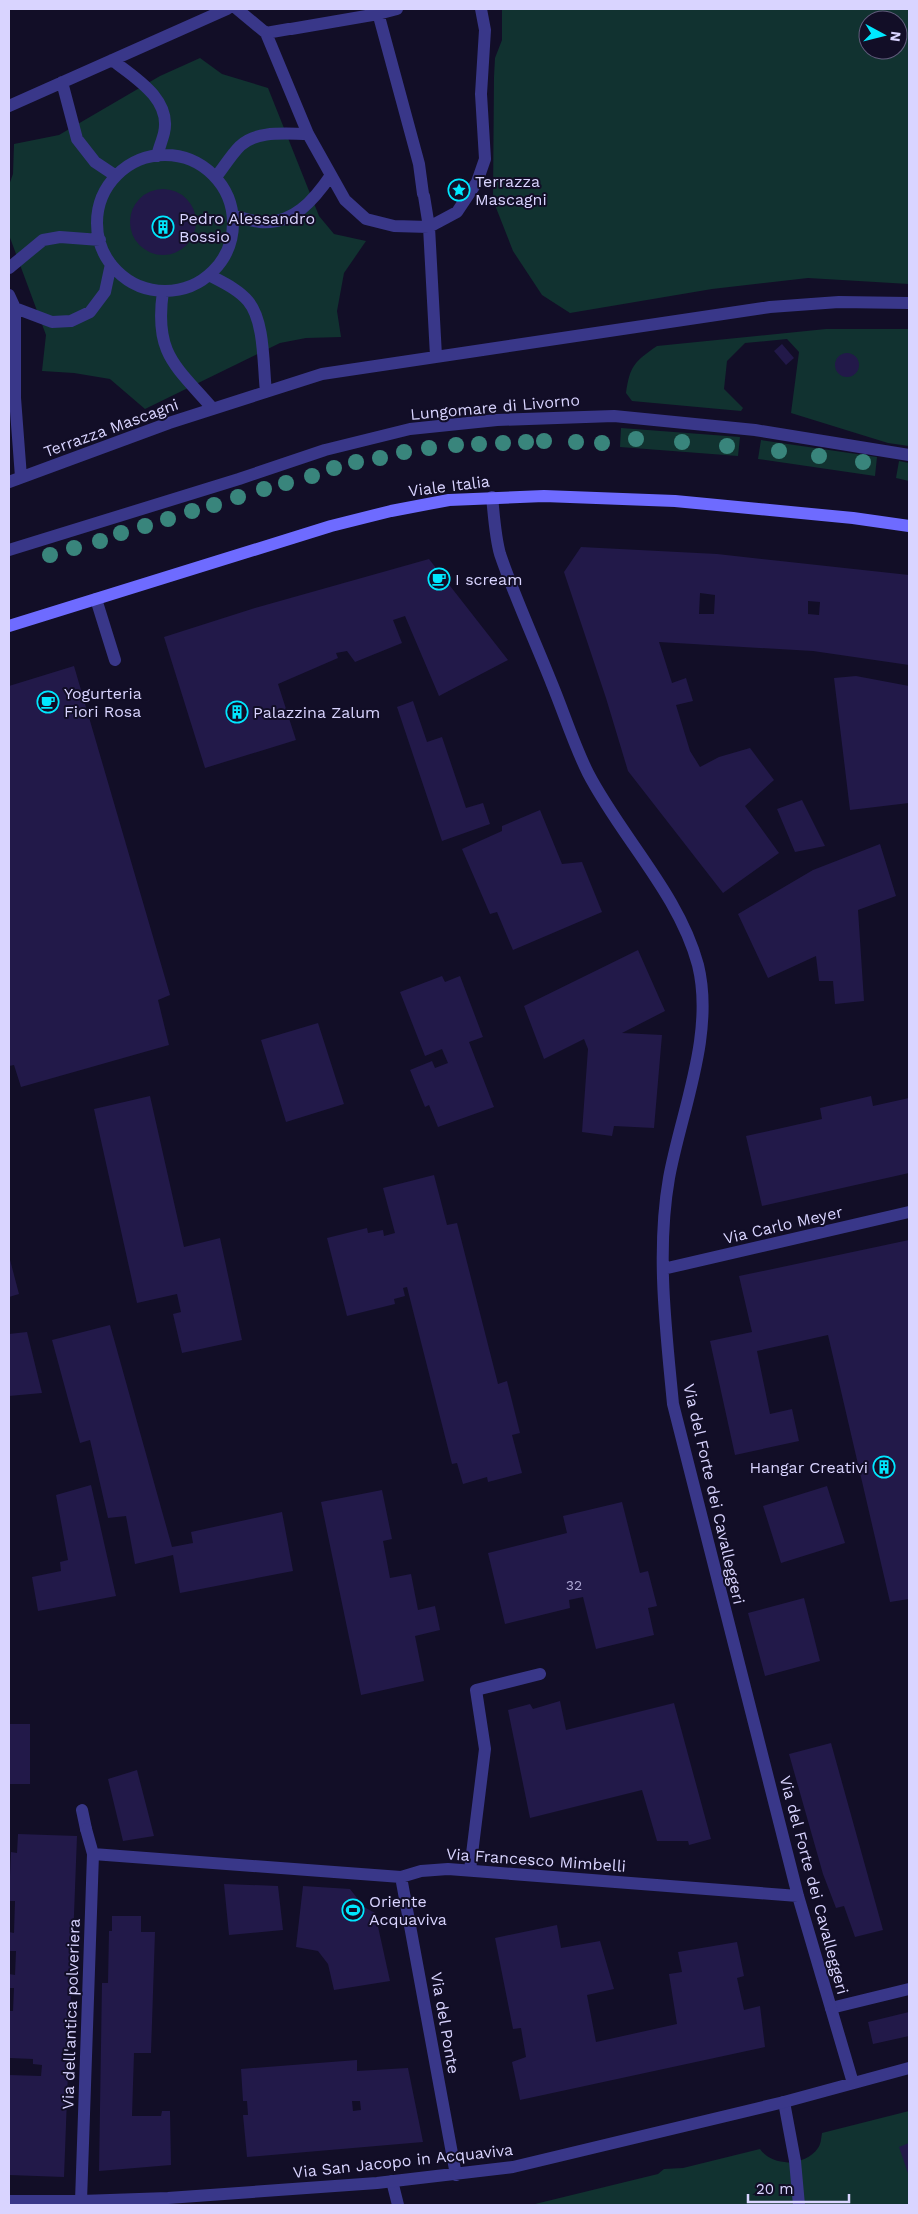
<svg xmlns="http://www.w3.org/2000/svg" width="918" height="2214" viewBox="0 0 918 2214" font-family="'Work Sans',sans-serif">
<rect width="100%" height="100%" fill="#120e27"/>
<path fill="#113230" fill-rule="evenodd" d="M 502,9 L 909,9 L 909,284 L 808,278 L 712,289 L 570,313 L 542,295 L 513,251 L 493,200 L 494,77 L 495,58 L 502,40 ZM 868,20 L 898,20 L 898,50 L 868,50 Z
M 200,58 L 222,74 L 268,88 L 319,216 L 334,234 L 366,241 L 344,273 L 337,311 L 341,337 L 306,338 L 280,343 L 145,409 L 110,379 L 74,373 L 42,371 L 46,335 L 9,235 L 9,185 L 13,174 L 14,144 L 59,135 L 160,76 Z
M 826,329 L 909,329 L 909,446 L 888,443 L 791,413 L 799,352 L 787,339 L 745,343 L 727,361 L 724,389 L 743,408 L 741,411 L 632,401 L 626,393 C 630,366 634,362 657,346 Z
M 621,428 L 740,437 L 738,456 L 620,447 Z
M 761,440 L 877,457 L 875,476 L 758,459 Z
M 899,461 L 909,463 L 909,481 L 896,478 Z
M 909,2111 L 909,2205 L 531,2205 L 658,2174 L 664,2169 L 683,2168 L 760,2149 C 772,2167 805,2167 818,2148 C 821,2144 821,2139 822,2133 Z"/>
<path fill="#221949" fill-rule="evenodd" d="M130 222a33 33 0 1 1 66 0a33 33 0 1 1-66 0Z
M 782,344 L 794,358 L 786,365 L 774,351 Z
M835 365a12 12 0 1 1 24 0a12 12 0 1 1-24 0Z
M 581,547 L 717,554 L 909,575 L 909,665 L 813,651 L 659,642 L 672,683 L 686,678 L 693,701 L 676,705 L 690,751 L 700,767 L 719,757 L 750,748 L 774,780 L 745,806 L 779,853 L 723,893 L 628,771 L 606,698 L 564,572 ZM 700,593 L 715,595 L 714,614 L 699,614 ZM 808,601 L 820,602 L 819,615 L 808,614 Z
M 429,559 L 508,660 L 439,696 L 405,616 L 393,620 L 402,643 L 355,662 L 347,651 L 336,653 L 338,658 L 278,684 L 296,740 L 205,768 L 164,637 L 255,608 Z
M 74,666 L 170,995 L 158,1000 L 169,1045 L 21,1087 L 14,1065 L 9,1066 L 9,686 Z
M 856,676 L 909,686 L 909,803 L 850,810 L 834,678 Z
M 413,701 L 427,742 L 442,737 L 466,808 L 483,803 L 490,824 L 442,841 L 397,707 Z
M 802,800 L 825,846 L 795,852 L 777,809 Z
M 540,810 L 562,864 L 582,862 L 602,912 L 513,950 L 497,912 L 490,914 L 462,849 L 502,831 L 502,826 Z
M 880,844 L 896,896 L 858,910 L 864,1001 L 835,1004 L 833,981 L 819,981 L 816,956 L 768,978 L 738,914 L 813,870 Z
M 638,950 L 665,1011 L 622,1033 L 662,1035 L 654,1128 L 614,1126 L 612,1136 L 582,1132 L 588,1049 L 584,1039 L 544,1059 L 524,1006 Z
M 442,976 L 445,982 L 460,976 L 483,1037 L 469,1042 L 494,1107 L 438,1127 L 429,1105 L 425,1107 L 410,1070 L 432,1061 L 435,1068 L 448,1063 L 442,1049 L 425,1056 L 400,992 Z
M 318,1023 L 344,1104 L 286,1122 L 261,1040 Z
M 150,1096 L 184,1247 L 220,1238 L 242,1340 L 182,1353 L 173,1314 L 181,1312 L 177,1294 L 137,1303 L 94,1109 Z
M 871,1096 L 873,1106 L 909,1098 L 909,1173 L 762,1206 L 746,1136 L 822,1119 L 820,1108 Z
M 434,1175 L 447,1225 L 457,1223 L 498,1384 L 507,1381 L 520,1433 L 512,1435 L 522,1473 L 488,1482 L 487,1477 L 463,1484 L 457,1463 L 452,1464 L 407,1287 L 403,1288 L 405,1296 L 394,1299 L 395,1304 L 347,1316 L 327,1238 L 367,1228 L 368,1233 L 383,1230 L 384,1236 L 395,1233 L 383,1188 Z
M 909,1240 L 909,1599 L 890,1602 L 828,1335 L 757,1351 L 770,1414 L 792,1409 L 799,1441 L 735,1455 L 710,1341 L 752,1332 L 739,1276 Z
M 9,1256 L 19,1294 L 9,1297 Z
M 110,1325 L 172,1547 L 193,1543 L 191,1532 L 282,1512 L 293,1571 L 180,1593 L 173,1555 L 135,1564 L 126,1516 L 108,1518 L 90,1440 L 80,1443 L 52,1340 Z
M 27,1332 L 42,1393 L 9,1396 L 9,1334 Z
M 91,1485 L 116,1596 L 38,1611 L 32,1577 L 61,1571 L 60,1562 L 68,1560 L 56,1495 Z
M 827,1486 L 845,1543 L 781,1563 L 763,1506 Z
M 382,1490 L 392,1539 L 383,1541 L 390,1578 L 411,1574 L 418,1610 L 435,1606 L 440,1630 L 415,1636 L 424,1681 L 361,1695 L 321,1502 Z
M 622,1502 L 640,1573 L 648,1571 L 657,1606 L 648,1608 L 654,1635 L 596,1649 L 583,1597 L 569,1600 L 570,1608 L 505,1624 L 488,1553 L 567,1533 L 563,1516 Z
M 804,1598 L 820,1661 L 765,1676 L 748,1613 Z
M 560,1701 L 566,1730 L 674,1703 L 711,1839 L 689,1845 L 688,1841 L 657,1841 L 642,1790 L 530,1818 L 508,1710 L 530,1704 L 533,1709 Z
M 9,1724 L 30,1724 L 30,1784 L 9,1784 Z
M 831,1743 L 883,1930 L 855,1937 L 844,1906 L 836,1908 L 823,1874 L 789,1754 Z
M 137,1770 L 154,1836 L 123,1841 L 108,1779 Z
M 18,1834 L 77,1836 L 64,2177 L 9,2175 L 9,2075 L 41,2076 L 42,2065 L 33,2064 L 33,2059 L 10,2058 L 9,2011 L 13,2011 L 14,1988 L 9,1988 L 9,1974 L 15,1975 L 16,1951 L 9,1951 L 9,1932 L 14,1933 L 15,1901 L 9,1901 L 11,1852 L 17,1853 Z
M 224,1884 L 278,1886 L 283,1930 L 229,1935 Z
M 303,1886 L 350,1889 L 364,1907 L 375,1913 L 390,1981 L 334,1990 L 328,1964 L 318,1951 L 296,1947 Z
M 112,1916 L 141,1916 L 141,1932 L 155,1932 L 151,2053 L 134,2053 L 132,2116 L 161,2116 L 162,2111 L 170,2111 L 171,2165 L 99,2171 L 102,1983 L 108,1983 L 109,1931 L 112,1931 Z
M 557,1925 L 561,1948 L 600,1941 L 614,1989 L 587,1995 L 596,2042 L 677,2024 L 669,1974 L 682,1972 L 678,1952 L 737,1942 L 744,1976 L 737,1978 L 744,2010 L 760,2006 L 765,2047 L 520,2100 L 512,2062 L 526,2057 L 521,2028 L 513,2029 L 495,1938 Z
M 909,2012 L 909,2036 L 873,2044 L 868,2022 Z
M 357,2060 L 357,2071 L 408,2068 L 423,2142 L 247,2157 L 243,2115 L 248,2115 L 247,2101 L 243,2101 L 241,2069 ZM 352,2101 L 360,2101 L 361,2110 L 353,2111 Z
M 909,2143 L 909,2176 L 899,2147 Z"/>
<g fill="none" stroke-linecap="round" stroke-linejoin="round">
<path stroke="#393789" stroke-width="12" d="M 96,599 L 115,660
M 82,1810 L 86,1829
M 470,1870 L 485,1749 L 476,1690 L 540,1674
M 831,2008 L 909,1989
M 784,2102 L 795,2161 L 799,2205
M 392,2181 L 398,2205"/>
<path stroke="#393789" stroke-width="12" d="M 237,9 L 266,33 L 308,134 L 345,200 L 366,219 L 394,226 L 429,227 L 457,212 L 477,182 L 485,159 L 481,94 L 485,30 L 481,9
M 377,9 L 419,164 L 423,194
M 291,29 L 378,14 L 397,9
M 266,33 L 289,29
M 112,60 C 134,77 172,99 164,133 C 162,141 159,148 157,156
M 62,82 L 77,139 L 95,162 L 116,176
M 9,106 L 227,9
M97 223a68 68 0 1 1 136 0a68 68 0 1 1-136 0Z
M 216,177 C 224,167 231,155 240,146 C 257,130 286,134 308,134
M 424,196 L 429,227 L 436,356
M 233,215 C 242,218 251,221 260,222 C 293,225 314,200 331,175
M 9,268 L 43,240 L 60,237 L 100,240
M 209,275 C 222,282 238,289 248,301 C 265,321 263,366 266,392
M 163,291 C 154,354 175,365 213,409
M 9,295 L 15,308 L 15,398 L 21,477
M 15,308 L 52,322 L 71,321 L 90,312 L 105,292 L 111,264
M 9,482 L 169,423 L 322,374 L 770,307 L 839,302 L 909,303
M 492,497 C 494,515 495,536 500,554 C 515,598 535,641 552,684 C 564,713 574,745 588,773 C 621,837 679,894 698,965 C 715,1034 681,1112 669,1178 C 656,1252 666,1330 673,1404 L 798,1896 L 853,2083
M 9,550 L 239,479 L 325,450 L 410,429 L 497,420 L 614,416 L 755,430 L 909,455
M 663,1269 L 909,1212
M 93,1854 L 401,1877 L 421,1871 L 448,1869 L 798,1896
M 401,1877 L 456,2175
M 9,2201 L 81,2201 L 168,2198 L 377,2183 L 513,2167 L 784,2102 L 909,2068
M 81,2201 L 93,1854 L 86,1829"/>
<path stroke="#6e6bff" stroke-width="12" d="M 9,626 L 331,526 L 391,511 L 449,500 L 544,496 L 675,501 L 853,518 L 909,526"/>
</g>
<g fill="#39857c">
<circle cx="636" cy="439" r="8"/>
<circle cx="544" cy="441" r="8"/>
<circle cx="526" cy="442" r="8"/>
<circle cx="576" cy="442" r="8"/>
<circle cx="682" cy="442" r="8"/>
<circle cx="503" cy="443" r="8"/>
<circle cx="602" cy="443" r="8"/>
<circle cx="479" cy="444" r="8"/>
<circle cx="456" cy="445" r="8"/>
<circle cx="727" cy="446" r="8"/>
<circle cx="429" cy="448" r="8"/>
<circle cx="779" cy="451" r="8"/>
<circle cx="404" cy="452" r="8"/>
<circle cx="819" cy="456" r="8"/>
<circle cx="380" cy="458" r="8"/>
<circle cx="356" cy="462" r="8"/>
<circle cx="863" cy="462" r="8"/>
<circle cx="334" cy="468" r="8"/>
<circle cx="312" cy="476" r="8"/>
<circle cx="286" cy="483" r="8"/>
<circle cx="264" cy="489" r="8"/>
<circle cx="238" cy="497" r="8"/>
<circle cx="214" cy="505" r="8"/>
<circle cx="192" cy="511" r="8"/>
<circle cx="168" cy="519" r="8"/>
<circle cx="145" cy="526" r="8"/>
<circle cx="121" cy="533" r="8"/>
<circle cx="100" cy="541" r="8"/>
<circle cx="74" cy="548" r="8"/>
<circle cx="50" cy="555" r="8"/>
</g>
<defs>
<g id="sight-ring" transform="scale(1.125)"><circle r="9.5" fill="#120e27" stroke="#00e8ff" stroke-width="1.5"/><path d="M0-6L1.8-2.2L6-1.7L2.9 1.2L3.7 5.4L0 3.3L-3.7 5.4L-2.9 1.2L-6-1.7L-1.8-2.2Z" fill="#00e8ff"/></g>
<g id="building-ring" transform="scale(1.125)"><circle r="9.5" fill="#120e27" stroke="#00e8ff" stroke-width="1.5"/><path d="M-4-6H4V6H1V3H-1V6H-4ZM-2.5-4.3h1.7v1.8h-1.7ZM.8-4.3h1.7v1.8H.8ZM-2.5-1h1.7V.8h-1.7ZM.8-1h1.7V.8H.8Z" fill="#00e8ff"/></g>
<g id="cafe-ring" transform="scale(1.125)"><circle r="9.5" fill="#120e27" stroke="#00e8ff" stroke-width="1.5"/><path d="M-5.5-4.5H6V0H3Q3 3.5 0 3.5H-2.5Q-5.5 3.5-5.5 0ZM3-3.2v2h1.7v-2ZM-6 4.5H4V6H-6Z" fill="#00e8ff"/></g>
<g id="stadium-ring" transform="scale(1.125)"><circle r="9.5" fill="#120e27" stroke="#00e8ff" stroke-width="1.5"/><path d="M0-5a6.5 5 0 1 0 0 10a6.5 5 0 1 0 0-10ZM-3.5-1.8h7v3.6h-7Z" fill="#00e8ff"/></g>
</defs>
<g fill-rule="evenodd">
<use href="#sight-ring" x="459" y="190"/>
<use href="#building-ring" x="163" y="227"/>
<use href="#cafe-ring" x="439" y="579"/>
<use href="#cafe-ring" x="48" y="702"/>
<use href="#building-ring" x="237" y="712"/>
<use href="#building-ring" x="884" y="1467"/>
<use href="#stadium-ring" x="353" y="1910"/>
</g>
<g text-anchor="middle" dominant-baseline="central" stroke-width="4" stroke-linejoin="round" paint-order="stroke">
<g font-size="14" fill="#aba5d2">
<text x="574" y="1585">32</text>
</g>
<g font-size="16" fill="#d9d4ff" stroke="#120e27" text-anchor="start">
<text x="475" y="181">Terrazza<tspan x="475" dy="18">Mascagni</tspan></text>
<text x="179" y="218">Pedro Alessandro<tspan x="179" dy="18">Bossio</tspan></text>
<text x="455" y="579">I scream</text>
<text x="64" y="693">Yogurteria<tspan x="64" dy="18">Fiori Rosa</tspan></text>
<text x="253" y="712">Palazzina Zalum</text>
<text x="868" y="1467" text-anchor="end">Hangar Creativi</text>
<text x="369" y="1901">Oriente<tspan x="369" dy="18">Acquaviva</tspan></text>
</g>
<g font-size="16" fill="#d9d4ff" stroke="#120e27">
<text transform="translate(495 407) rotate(-5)">Lungomare di Livorno</text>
<text transform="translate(111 428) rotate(-20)">Terrazza Mascagni</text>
<text transform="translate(449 486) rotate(-7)">Viale Italia</text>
<text transform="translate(783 1225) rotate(-13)">Via Carlo Meyer</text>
<text transform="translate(714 1494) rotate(77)">Via del Forte dei Cavalleggeri</text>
<text transform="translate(536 1860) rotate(4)">Via Francesco Mimbelli</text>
<text transform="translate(814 1885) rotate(75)">Via del Forte dei Cavalleggeri</text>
<text transform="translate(71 2014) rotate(-88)">Via dell'antica polveriera</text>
<text transform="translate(445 2023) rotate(80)">Via del Ponte</text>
<text transform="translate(403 2161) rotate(-6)">Via San Jacopo in Acquaviva</text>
</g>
</g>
<rect width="918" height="2214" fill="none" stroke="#d9d4ff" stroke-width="20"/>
<g transform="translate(883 35) rotate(97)"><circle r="24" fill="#120e27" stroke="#625d7d"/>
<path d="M0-4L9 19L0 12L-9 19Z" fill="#00e8ff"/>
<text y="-8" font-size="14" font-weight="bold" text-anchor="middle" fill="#d9d4ff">N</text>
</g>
<path d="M748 2194v8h101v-8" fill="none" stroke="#d9d4ff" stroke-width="2.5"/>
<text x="756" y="2194" font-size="15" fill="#d9d4ff" stroke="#120e27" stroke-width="4" paint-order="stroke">20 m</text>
</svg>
